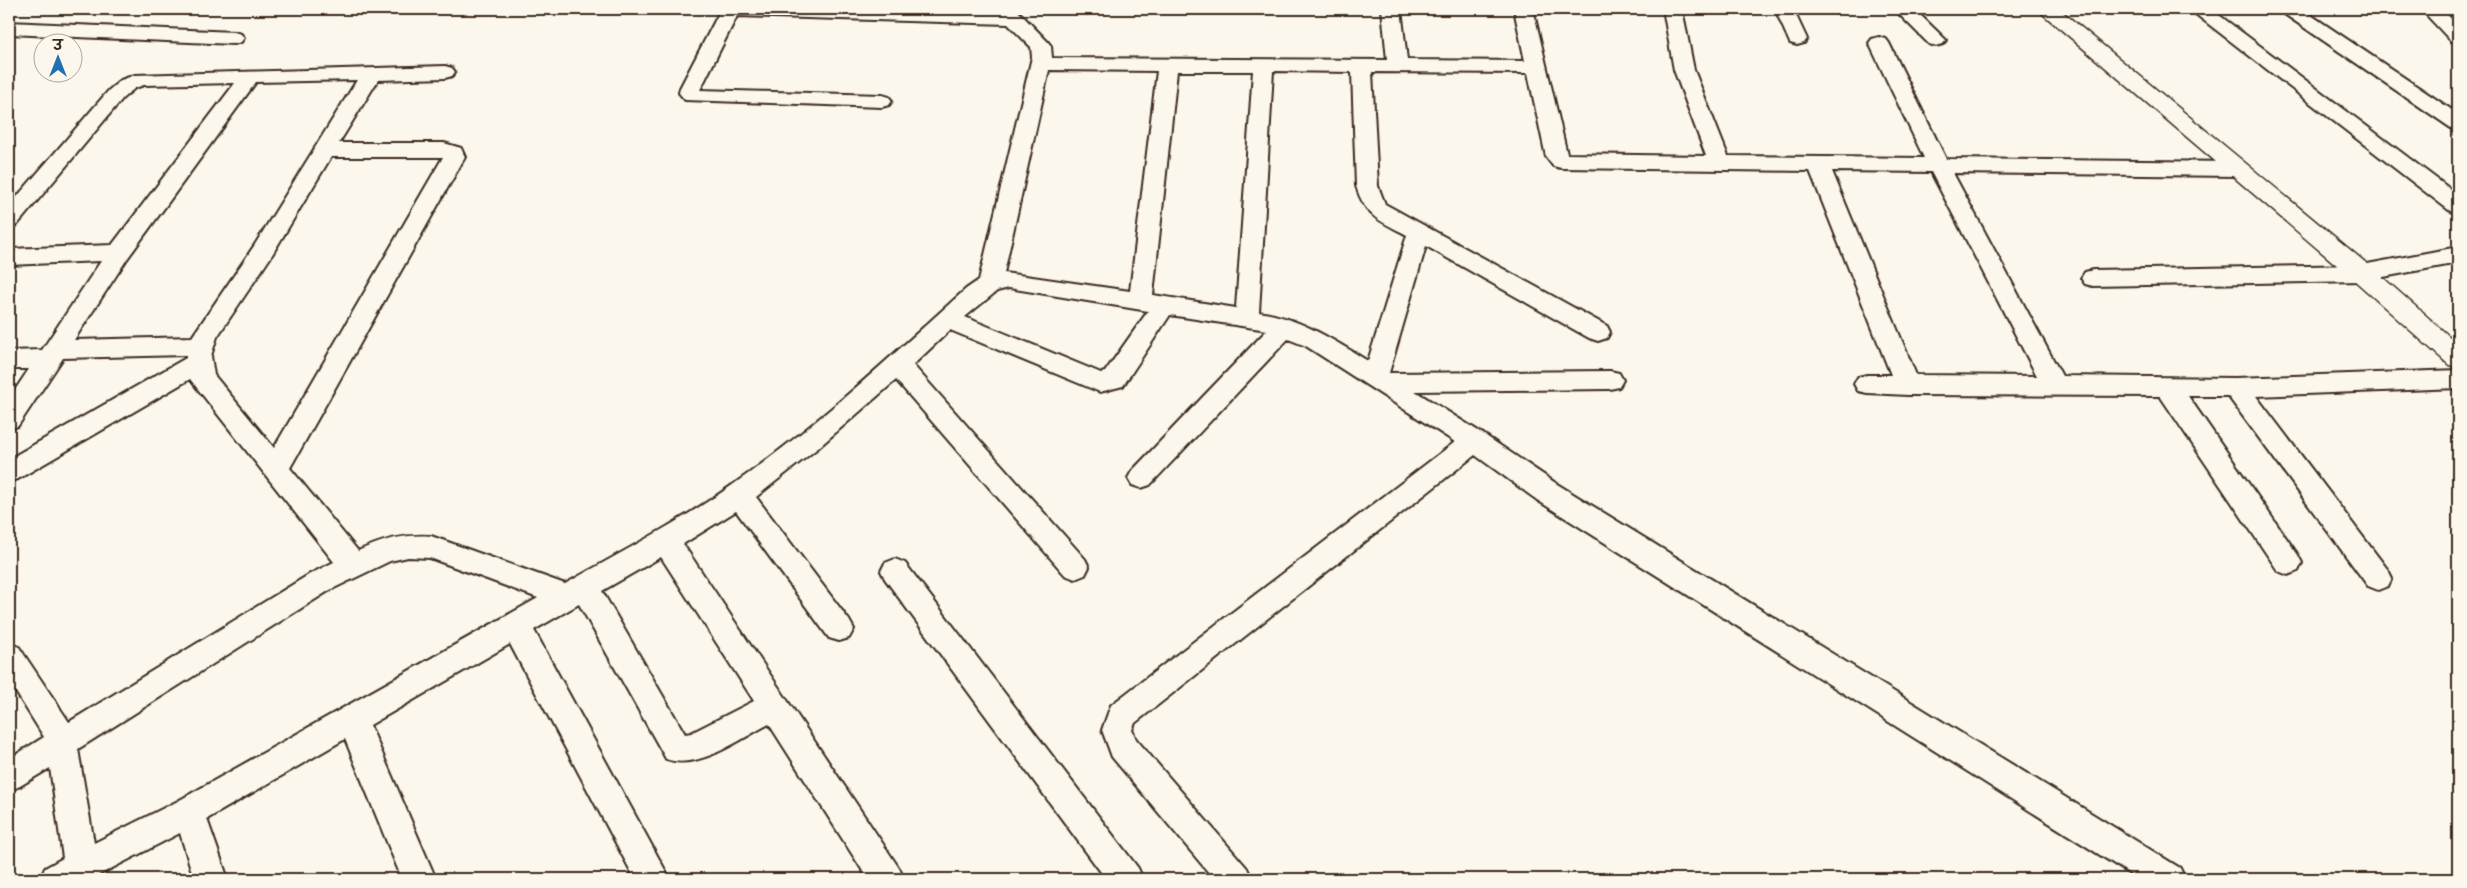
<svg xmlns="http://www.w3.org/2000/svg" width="2467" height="888" viewBox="0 0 2467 888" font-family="Delius,'Playpen Sans Deva',sans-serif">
<rect width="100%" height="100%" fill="#fbf7ec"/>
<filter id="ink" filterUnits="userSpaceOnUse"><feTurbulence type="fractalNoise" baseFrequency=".02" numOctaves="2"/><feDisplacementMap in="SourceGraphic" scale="10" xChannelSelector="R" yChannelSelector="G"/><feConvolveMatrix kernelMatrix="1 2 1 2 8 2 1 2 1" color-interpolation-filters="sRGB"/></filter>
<g filter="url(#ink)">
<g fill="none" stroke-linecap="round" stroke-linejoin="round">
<g stroke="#3b2a1e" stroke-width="4">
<path id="minor" d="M 721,9 L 891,9 L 997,12 L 996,9 L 1016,9 L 1048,42 L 1051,46 L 1052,58 L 1387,60 L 1382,9 L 1401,9 L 1407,60 L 1525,61 L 1514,9 L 1533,9 L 1567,154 L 1706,156 L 1674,70 L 1663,9 L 1682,9 L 1694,70 L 1728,156 L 1924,158 L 1869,43 L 1872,39 L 1879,37 L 1886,39 L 1889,43 L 1946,159 L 2237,162 L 2245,164 L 2248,169 L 2245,174 L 2237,176 L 1953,173 L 2062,376 L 2235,378 L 2458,370 L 2458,388 L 2256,396 L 2388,570 L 2392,578 L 2388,586 L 2378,590 L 2368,586 L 2228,396 L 2188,396 L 2298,555 L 2302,563 L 2298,571 L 2288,575 L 2278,571 L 2160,396 L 1908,395 L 1867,393 L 1858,391 L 1854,384 L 1858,377 L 1867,375 L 1891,375 L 1810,171 L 1561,168 L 1553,166 L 1546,157 L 1528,73 L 1372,72 L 1378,186 L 1385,204 L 1607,326 L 1610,332 L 1607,338 L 1598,341 L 1589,338 L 1426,246 L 1389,373 L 1610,371 L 1619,373 L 1623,380 L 1619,387 L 1610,389 L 1415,391 L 1483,434 L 1557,484 L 2180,868 L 2185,879 L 2138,879 L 1537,500 L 1475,455 L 1135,723 L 1132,730 L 1136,739 L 1247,868 L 1252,879 L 1214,879 L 1112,757 L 1102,730 L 1111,705 L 1455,442 L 1306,346 L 1288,339 L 1150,485 L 1141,488 L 1132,485 L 1128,478 L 1132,471 L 1267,330 L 1170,315 L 1123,386 L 1100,392 L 950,330 L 913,365 L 1085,559 L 1089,567 L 1085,575 L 1075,579 L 1065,575 L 896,380 L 819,447 L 756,497 L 849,620 L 854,629 L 849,638 L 839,641 L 829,638 L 736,511 L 683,544 L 899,868 L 904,879 L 868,879 L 769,724 C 740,739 698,771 666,759 L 579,604 L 534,630 L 670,879 L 635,879 L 510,644 L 370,725 L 436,879 L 402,879 L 345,739 L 207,819 L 228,879 L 194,879 L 180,833 L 91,879 L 40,879 L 45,868 L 63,858 L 50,768 L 20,786 L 9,791 L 9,759 L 44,737 L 9,681 L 9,643 L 19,647 L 69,722 L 310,574 L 334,562 L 190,379 L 18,479 L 9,482 L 9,459 L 186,358 L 186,355 L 63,358 L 18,426 L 9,429 L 9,399 L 29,369 L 9,369 L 9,351 L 42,350 L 101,261 L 9,265 L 9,249 L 112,245 L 235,83 L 144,85 L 135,88 L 123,98 L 17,225 L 9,227 L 9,206 L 109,90 L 121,80 L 135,75 L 445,66 L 452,68 L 455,72 L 452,76 L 445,78 L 378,80 L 339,143 L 444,143 L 461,148 L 465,157 L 290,468 L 358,551 C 382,540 404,534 431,536 L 565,584 C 620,553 678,523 731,486 C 815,428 890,357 966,289 L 979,280 L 1032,57 L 1031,47 L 1008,24 L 737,16 L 700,90 L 882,95 L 889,97 L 892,101 L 889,105 L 882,107 L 685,100 L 679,93 L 680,88 ZM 1049,70 L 1157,71 L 1130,291 L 1004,273 ZM 1177,71 L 1253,71 L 1236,308 L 1153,295 ZM 1273,71 L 1352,72 L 1356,186 C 1366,218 1379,220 1407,235 L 1368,361 C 1333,340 1300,318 1259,312 ZM 357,80 L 254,246 L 192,337 L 74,340 L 127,259 L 256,82 ZM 331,157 L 443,157 L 274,448 L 214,375 L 211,356 L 217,337 L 270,258 ZM 1832,171 L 1931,172 L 2037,376 L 1916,375 ZM 1009,288 L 1148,311 L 1105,372 L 1101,373 L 965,317 L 997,291 ZM 408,557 L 430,558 L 538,598 L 178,801 L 94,843 L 78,749 L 330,590 L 390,561 ZM 661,557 L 754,701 L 691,733 L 685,734 L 602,591 Z
M 1775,9 L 1793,9 L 1807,39 L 1804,43 L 1797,45 L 1790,43 Z
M 1894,9 L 1914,9 L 1946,40 L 1943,44 L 1936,46 L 1929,44 Z
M 2189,9 L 2211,9 L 2458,195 L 2458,213 L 2450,211 Z
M 2280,9 L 2302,9 L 2458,114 L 2458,129 L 2451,128 L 2283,13 Z
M 2421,9 L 2442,9 L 2458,26 L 2458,43 L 2451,41 Z
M 9,22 L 234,32 L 241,34 L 244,38 L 241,42 L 234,44 L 9,34 Z
M 2458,247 L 2458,263 L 2362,281 L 2093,286 L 2085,284 L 2081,278 L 2085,272 L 2093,270 L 2362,265 Z
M 895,559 L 905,563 L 1138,868 L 1143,879 L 1106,879 L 885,579 L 881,571 L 885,563 Z"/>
</g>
<g stroke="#3b2a1e" stroke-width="3">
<path id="primary" d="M 2037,9 L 2059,9 L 2371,267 L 2458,344 L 2458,367 L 2449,365 L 2353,279 Z"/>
</g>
<use href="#minor" fill="#fbf7ec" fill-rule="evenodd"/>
<use href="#primary" fill="#fbf7ec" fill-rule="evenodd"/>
</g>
</g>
<rect width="2467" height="888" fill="none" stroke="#fbf7ec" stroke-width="30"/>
<rect x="15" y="15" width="2437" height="858" fill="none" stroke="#3b2a1e" stroke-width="2" filter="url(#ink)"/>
<g transform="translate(58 58)"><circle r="24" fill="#fbf7ec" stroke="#aea59a"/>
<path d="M0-4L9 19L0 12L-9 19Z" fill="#1f6fb2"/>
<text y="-8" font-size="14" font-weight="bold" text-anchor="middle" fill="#3b2a1e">उ</text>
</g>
</svg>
